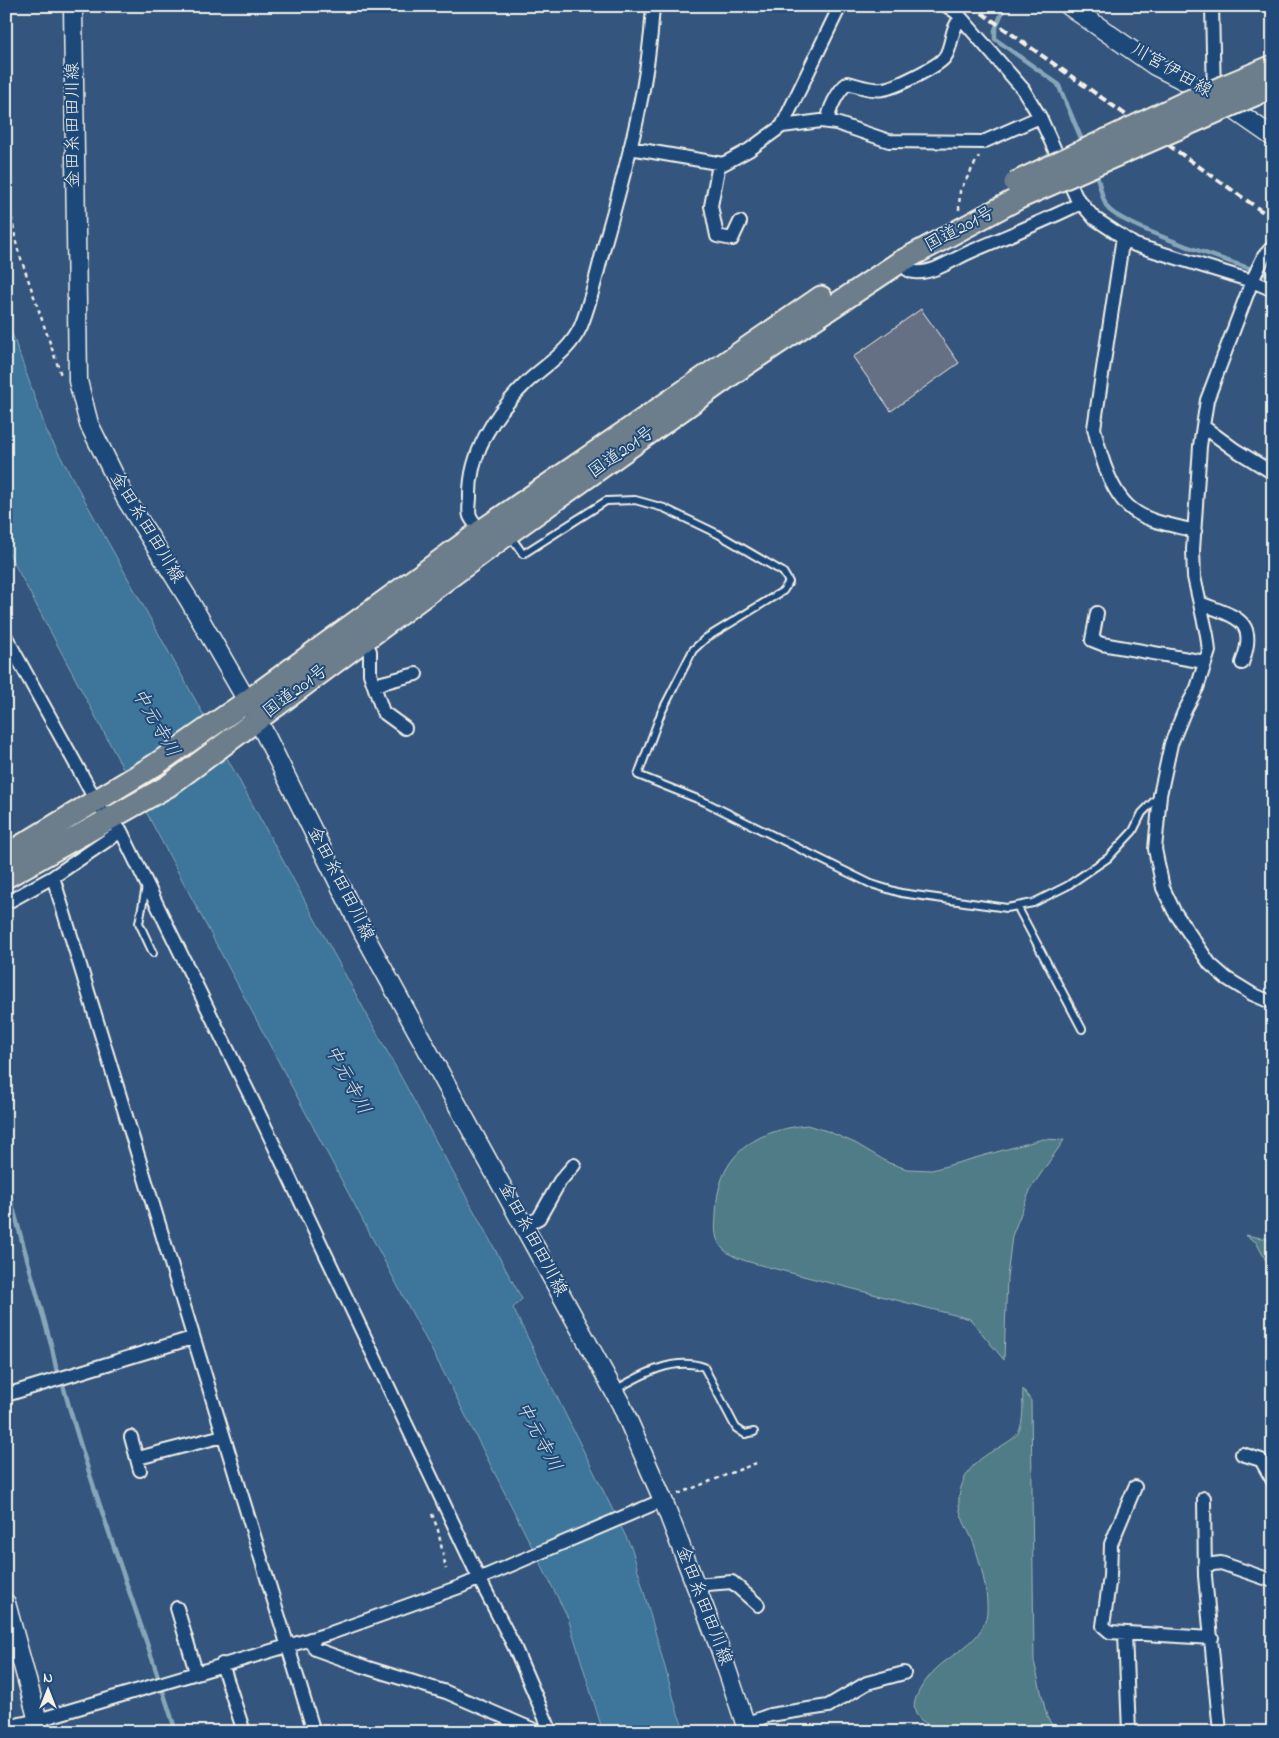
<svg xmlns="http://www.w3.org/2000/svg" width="1279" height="1738" viewBox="0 0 1279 1738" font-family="'Indie Flower','Klee One',sans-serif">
<rect width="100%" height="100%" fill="#34557d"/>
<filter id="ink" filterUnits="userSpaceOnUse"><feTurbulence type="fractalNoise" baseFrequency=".02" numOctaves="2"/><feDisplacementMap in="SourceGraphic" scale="10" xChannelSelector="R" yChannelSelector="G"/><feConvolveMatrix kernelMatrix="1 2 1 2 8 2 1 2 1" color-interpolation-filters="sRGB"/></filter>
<g filter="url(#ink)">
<path fill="#4f7c86" stroke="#a2b6b7" d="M 807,1125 L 827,1131 L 855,1143 L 889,1163 L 907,1169 L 932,1170 L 1043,1139 L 1064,1140 L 1031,1188 L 1012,1236 L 1007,1277 L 1004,1360 L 970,1319 L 772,1268 C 758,1264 734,1260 723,1249 C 714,1239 715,1228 716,1216 C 716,1157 751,1131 807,1125 Z
M 1245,1235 L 1273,1240 L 1273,1274 L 1256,1242 Z
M 1023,1389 L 1031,1401 L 1034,1661 L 1047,1717 L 1055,1730 C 1033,1732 1012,1732 990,1732 C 947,1732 881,1729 934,1671 C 950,1654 977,1645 985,1621 C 992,1603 980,1562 974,1544 C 968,1528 957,1514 959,1497 C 963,1471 977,1459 1000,1447 C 1006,1443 1014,1439 1018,1433 C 1025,1421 1022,1402 1023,1389 Z"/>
<path fill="#3e769a" stroke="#87a7b9" d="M 6,316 L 47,432 L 202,712 L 522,1299 L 513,1308 L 632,1549 L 678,1714 L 686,1732 L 603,1732 L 568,1618 L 447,1379 L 6,548 Z"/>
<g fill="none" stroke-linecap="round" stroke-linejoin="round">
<path stroke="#87a7b9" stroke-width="4.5" d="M 998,6 L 1003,10 L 995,30 L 995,39 L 1058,84 L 1084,145
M 1095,171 C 1100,182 1101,197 1107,207 C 1119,226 1245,267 1273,276
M 6,1183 L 52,1348 L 59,1382 L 63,1385 C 95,1502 140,1616 176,1732"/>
</g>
<path fill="#657084" stroke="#f4f1e8" d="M 921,309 L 959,363 L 891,411 L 853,357 Z"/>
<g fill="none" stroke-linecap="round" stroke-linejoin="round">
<g stroke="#f4f1e8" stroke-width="10">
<path id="lane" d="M 511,537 L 523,554 L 606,501 L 635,500 L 664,508 L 718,534 L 783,572 L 789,582 L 783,591 L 706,638 L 693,650 L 661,713 L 638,775 L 705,802 L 871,884 L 901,893 L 1007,908 L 1033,903 L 1067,886 L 1108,858 L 1133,831 L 1142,813 L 1159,796
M 146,887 L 139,923 L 153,953
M 1017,906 L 1082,1029
M 615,1390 C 641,1375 673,1356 704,1367 L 736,1428 L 745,1434 L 754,1432"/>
</g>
<g stroke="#f4f1e8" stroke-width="16">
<path id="street" d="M 947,6 L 956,12 L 1023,89 L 1040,117 L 1076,197 L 1094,218 L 1135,245 L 1252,281 L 1273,290
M 1212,6 L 1214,96
M 828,122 C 828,110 838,90 848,83 C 860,86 871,91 883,89 C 894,88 939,66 945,57 C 953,45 950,29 961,18
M 782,126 L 840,6
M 630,148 L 723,164 L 749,150 L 782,126 L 821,121 L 836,123 L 889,141 L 983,142 L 1040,117
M 719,164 L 711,206 L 717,236 L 732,239 L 740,222
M 1123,237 L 1094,428 C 1100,454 1111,497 1136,512 C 1152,523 1177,526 1195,531
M 1273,246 L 1264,256 L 1252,281 L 1207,400 L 1200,446 L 1193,550 L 1194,577 L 1207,635 L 1209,651 L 1197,688 L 1184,712 L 1171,744 L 1160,795 L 1155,849 L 1163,888 L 1174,911 L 1210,964 L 1226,978 L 1252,994 L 1273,1003
M 900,262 C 904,266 908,272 915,272 C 934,274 955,258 972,251 C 1009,235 1045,221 1081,203
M 1204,427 L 1234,449 L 1273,473
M 481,531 C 478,527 472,521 470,516 C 468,511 470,503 470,497 C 469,454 494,415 524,385 C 544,365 569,353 581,326 C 593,296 599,263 608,232 C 629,157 649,84 653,6
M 1200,603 C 1235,617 1259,619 1242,663
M 1097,613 L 1092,640 L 1102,644 L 1205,662
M 6,637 L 96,801 L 108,819 L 121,831 L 263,1122 L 479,1578 L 514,1646 L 551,1732
M 363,642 L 370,651 L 370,674 L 383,712 L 405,728
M 374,685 L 416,674
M 53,877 L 314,1732
M 6,903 L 53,877 L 121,831
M 524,1226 L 539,1218 L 560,1181 L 574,1165
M 6,1395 L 192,1338
M 131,1437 L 140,1470
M 1242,1454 L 1261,1460 L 1273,1481
M 138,1458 L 223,1436
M 1135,1487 L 1111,1544 L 1110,1576 L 1103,1626 L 1110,1632 L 1212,1638
M 1204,1498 L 1205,1576 L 1220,1732
M 1205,1565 L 1221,1563 L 1273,1581
M 695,1585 L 732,1582 L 758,1605
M 177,1608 L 196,1672
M 1125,1633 L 1129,1732
M 310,1639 L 315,1649 L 368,1668 L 446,1692 L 539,1732
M 222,1664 L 244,1732
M 745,1724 L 770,1715 L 828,1706 L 867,1683 L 904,1673
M 6,1727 L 38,1720 L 328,1634 L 462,1586 L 663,1500"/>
</g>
<g stroke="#f4f1e8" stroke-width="21">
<path id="secondary" d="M 73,6 L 78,381 L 89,424 L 126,499 L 189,600 L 258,720 L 364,934 L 621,1404 L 663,1500 L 720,1649 L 748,1732
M 1069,6 L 1155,66 L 1214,96 L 1273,137
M 6,1603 L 41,1732"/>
</g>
<g stroke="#f4f1e8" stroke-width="25">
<path id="highway" d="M 6,855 L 155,765 L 246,702 L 481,531 L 821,297
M 6,877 L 168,786 L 509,533 L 745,365 L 900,262 L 1019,198"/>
</g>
<path stroke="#f4f1e8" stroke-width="2.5" stroke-dasharray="4 4" stroke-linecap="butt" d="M 6,186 L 17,247 L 61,375
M 959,210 L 960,191 L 979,156
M 678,1494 L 759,1462
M 432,1514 L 438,1530 L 446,1569"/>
<use href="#lane" stroke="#1f4a7a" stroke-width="6"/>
<use href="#street" stroke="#1f4a7a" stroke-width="12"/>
<use href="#secondary" stroke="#1f4a7a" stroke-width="18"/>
<use href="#highway" stroke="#6c7d8b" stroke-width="21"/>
<path stroke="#f4f1e8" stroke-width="4" stroke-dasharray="8 4" stroke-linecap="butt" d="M 972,6 L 1273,219"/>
<g stroke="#f4f1e8" stroke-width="25" stroke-linecap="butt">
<path id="highway-bridge" d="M 1015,183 L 1184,103 L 1273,66
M 1019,198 L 1273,87"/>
</g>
<use href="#highway-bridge" stroke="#6c7d8b" stroke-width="21"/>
</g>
</g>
<g text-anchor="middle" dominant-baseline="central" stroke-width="4" stroke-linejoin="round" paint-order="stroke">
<g font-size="18" fill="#f4f1e8" stroke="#1f4a7a">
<text transform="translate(1171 71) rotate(30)">川宮伊田線</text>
<text transform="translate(74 125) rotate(-90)">金田糸田田川線</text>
<text transform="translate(960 230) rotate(-28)">国道201号</text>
<text transform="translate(622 453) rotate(-35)">国道201号</text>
<text transform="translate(146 528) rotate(59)">金田糸田田川線</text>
<text transform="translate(296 692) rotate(-37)">国道201号</text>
<text transform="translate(340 884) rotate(63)">金田糸田田川線</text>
<text transform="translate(532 1240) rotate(62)">金田糸田田川線</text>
<text transform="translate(703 1606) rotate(69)">金田糸田田川線</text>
</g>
<g font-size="19" font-style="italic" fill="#d9dfdc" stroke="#1f4a7a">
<text transform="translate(155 723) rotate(60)">中元寺川</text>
<text transform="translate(347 1080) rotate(62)">中元寺川</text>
<text transform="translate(538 1437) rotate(62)">中元寺川</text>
</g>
</g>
<rect width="1279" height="1738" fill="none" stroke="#1f4a7a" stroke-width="25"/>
<rect x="12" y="12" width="1254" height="1713" fill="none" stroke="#f4f1e8" stroke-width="2" filter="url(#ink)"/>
<g transform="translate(48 1690)" stroke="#1f4a7a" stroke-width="4" paint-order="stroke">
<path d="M0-4L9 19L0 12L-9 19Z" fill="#f4f1e8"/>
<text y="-8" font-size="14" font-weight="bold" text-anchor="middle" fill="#f4f1e8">N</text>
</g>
</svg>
